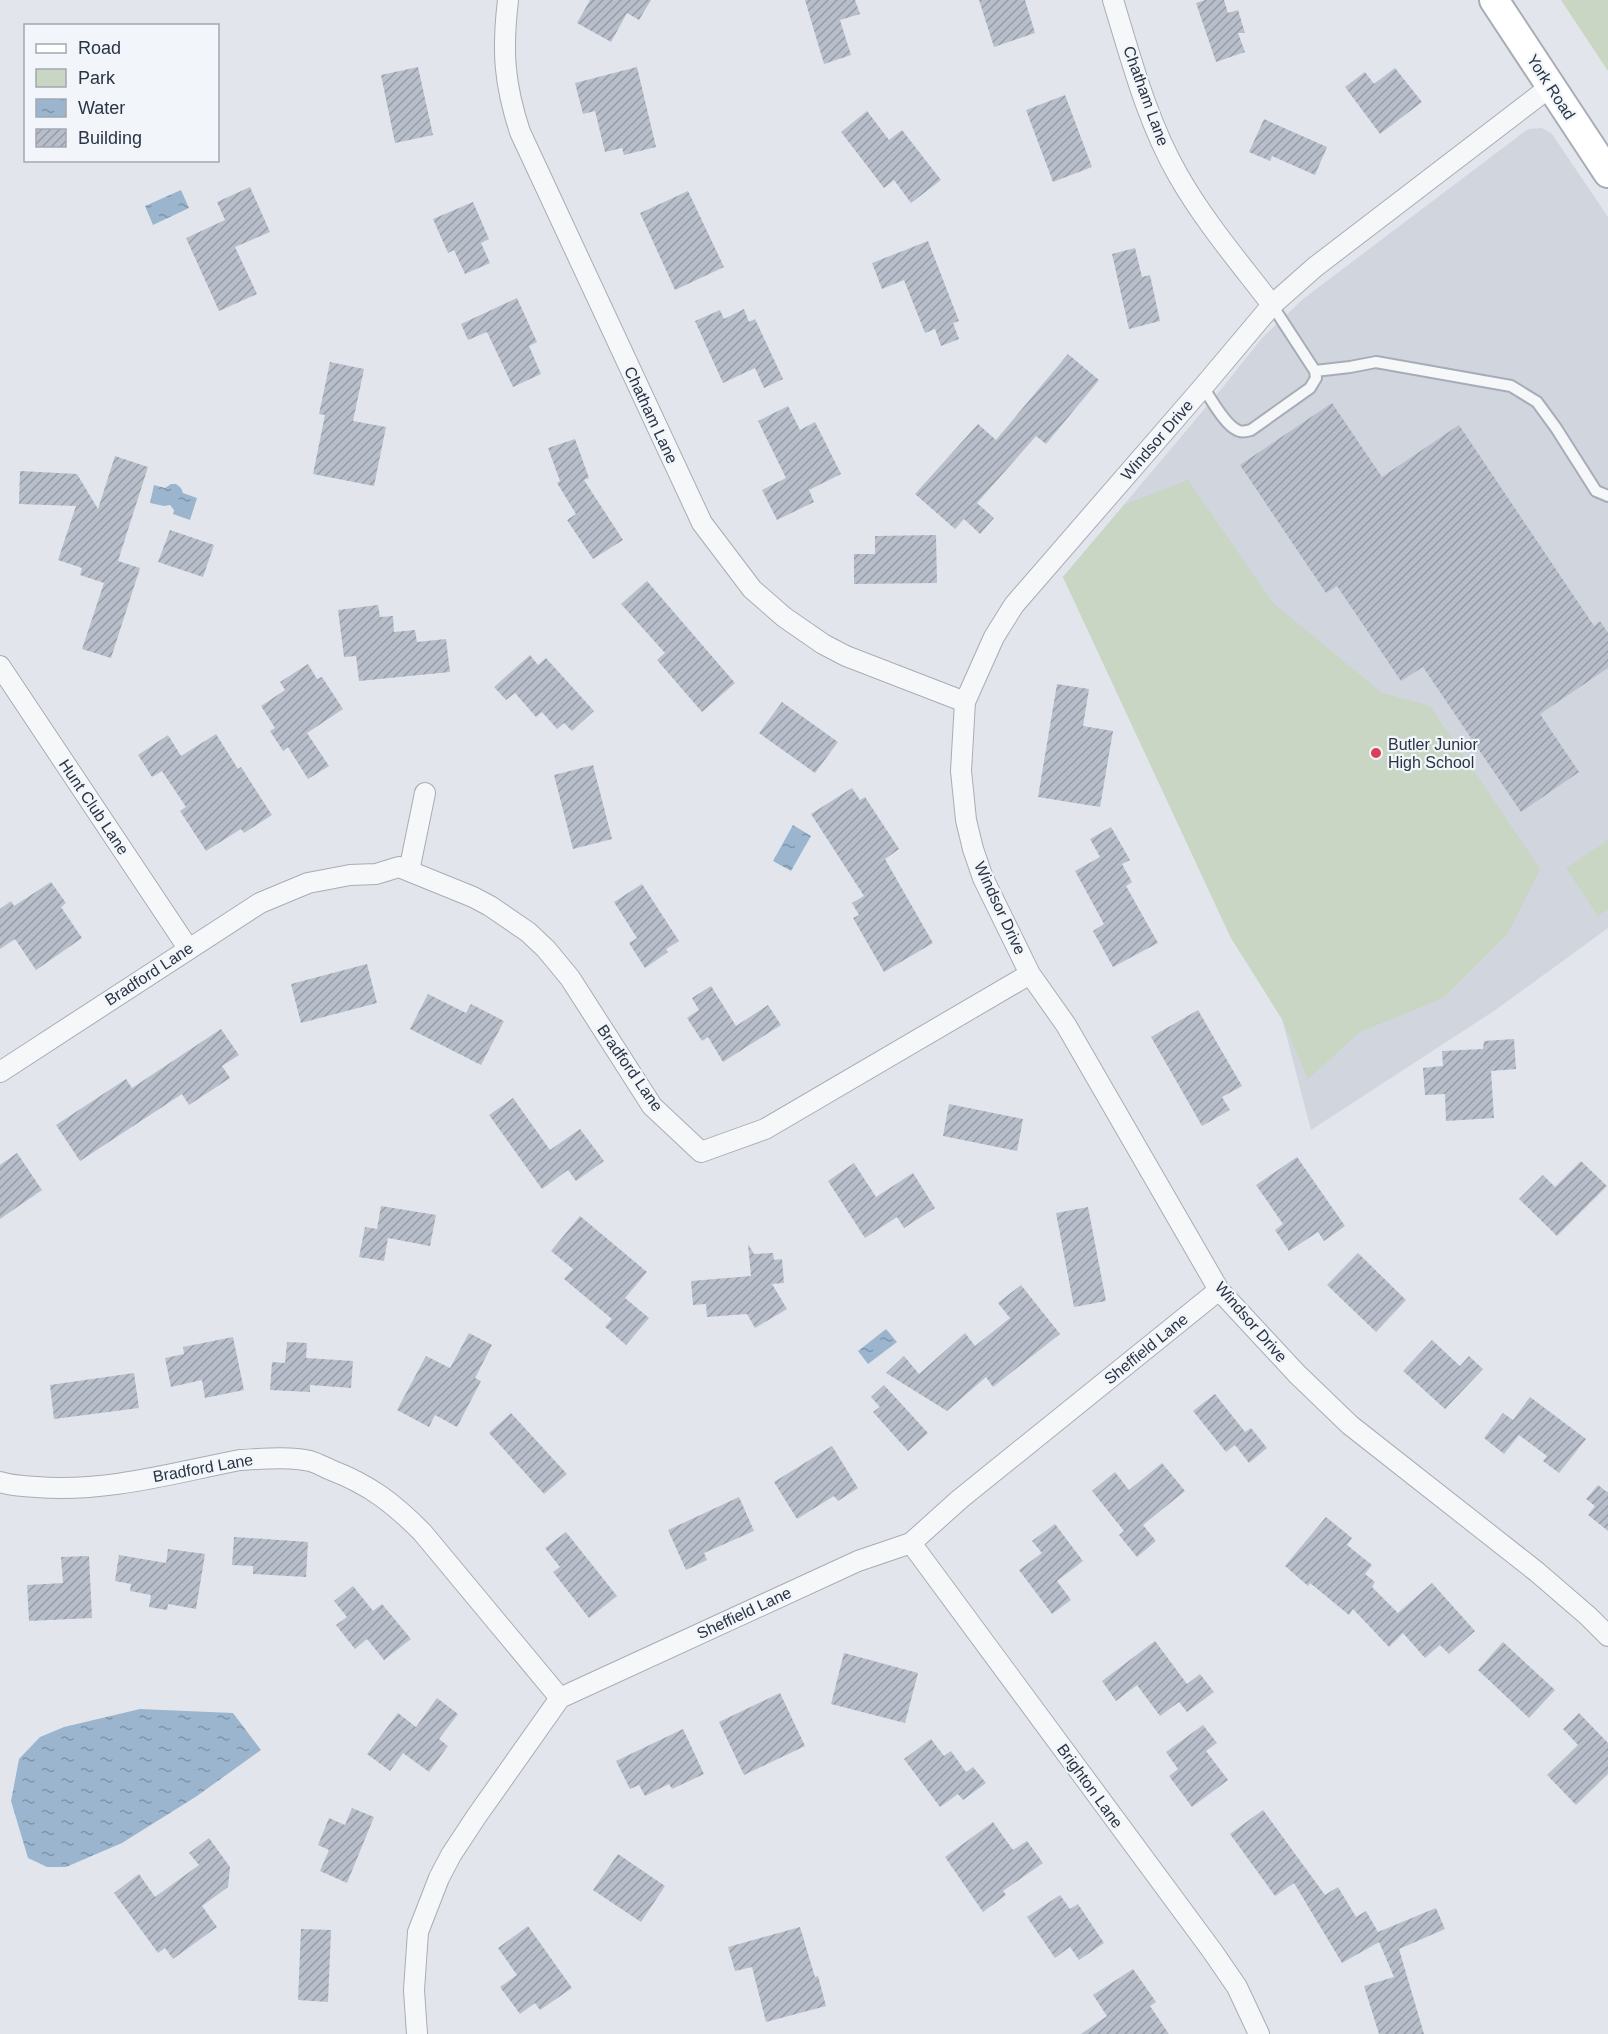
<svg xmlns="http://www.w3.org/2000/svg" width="1608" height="2034" viewBox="0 0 1608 2034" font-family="Arial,sans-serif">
<defs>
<pattern id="water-ripples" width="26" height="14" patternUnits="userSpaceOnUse" patternTransform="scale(1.5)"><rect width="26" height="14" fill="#9bb5ce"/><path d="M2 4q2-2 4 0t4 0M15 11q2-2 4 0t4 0" fill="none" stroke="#7e94a9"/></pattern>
<pattern id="building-hatch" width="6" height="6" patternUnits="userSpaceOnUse" patternTransform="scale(1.5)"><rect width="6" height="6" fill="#b9bfca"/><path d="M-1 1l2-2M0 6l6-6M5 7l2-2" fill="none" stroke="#969ca6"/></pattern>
</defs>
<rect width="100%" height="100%" fill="#e2e6ec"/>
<path fill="#d0d5de" d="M 1542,128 L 1552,134 L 1608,217 L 1608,928 L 1494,1011 L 1311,1130 L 1282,1019 L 1231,938 L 1063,577 L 1223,387 L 1262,338 L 1303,299 L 1528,129 Z"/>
<path fill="#c8d6c3" d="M 1561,0 L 1608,0 L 1608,71 Z
M 1188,480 L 1273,603 L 1382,693 L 1430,706 L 1540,869 L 1508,933 L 1443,998 L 1360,1032 L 1308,1079 L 1282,1019 L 1231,938 L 1063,577 L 1124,505 Z
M 1608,840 L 1608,909 L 1598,916 L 1566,868 Z"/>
<path fill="url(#water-ripples)" d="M 181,190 L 189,208 L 153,225 L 145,206 Z
M 171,484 L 176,484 L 181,488 L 183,493 L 197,498 L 190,520 L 173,514 L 174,510 L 170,505 L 164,506 L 150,503 L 154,485 L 165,488 Z
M 793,825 L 811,836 L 791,871 L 773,861 Z
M 886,1329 L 897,1342 L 868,1364 L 858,1351 Z
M 140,1709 L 233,1713 L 261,1750 L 197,1796 L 122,1843 L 66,1867 L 47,1867 L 28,1858 L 11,1801 L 19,1759 L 40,1737 L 64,1727 Z"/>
<path fill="url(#building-hatch)" d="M 590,0 L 651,0 L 639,20 L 627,13 L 611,42 L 577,23 Z
M 805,0 L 855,0 L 860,14 L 840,20 L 851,55 L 824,64 Z
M 979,0 L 1025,0 L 1035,33 L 994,47 Z
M 1205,0 L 1224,0 L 1228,13 L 1238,10 L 1245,33 L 1238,33 L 1245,52 L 1216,62 L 1196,3 Z
M 418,67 L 433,135 L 395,143 L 381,75 Z
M 637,67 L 656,147 L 624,155 L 622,148 L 605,152 L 595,111 L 583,114 L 575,83 Z
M 1395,68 L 1422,102 L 1380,134 L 1345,87 L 1365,72 L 1374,84 Z
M 1065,95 L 1092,167 L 1053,182 L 1026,110 Z
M 867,111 L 889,140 L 902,130 L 941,180 L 911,203 L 894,180 L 884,188 L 841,132 Z
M 1264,119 L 1327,147 L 1315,175 L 1272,156 L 1270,161 L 1249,152 Z
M 250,187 L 270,232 L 235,247 L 257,294 L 219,311 L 186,238 L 225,220 L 217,202 Z
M 688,191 L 724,267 L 675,290 L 640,213 Z
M 473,202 L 489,239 L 481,243 L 490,263 L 465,274 L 454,250 L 448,253 L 433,219 Z
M 928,241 L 959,321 L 953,323 L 959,339 L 941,346 L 935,329 L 925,333 L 904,280 L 882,289 L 872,263 Z
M 1135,248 L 1142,277 L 1150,275 L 1160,321 L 1129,329 L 1112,254 Z
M 517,298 L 537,342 L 529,346 L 541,374 L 513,387 L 487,332 L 468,340 L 461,324 Z
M 744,309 L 749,322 L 755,319 L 783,379 L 764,388 L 755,368 L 723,383 L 695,321 L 720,310 L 724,319 Z
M 1068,354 L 1099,380 L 1046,444 L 1036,436 L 977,503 L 994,518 L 980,534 L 964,519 L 955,529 L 915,494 L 978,424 L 996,440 Z
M 330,362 L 364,369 L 353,421 L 386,427 L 374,486 L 313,474 L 325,415 L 319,414 Z
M 1332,403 L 1382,477 L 1459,425 L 1594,626 L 1600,621 L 1608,633 L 1608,668 L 1540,714 L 1579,772 L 1521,812 L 1423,667 L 1401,681 L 1337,586 L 1326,593 L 1240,465 Z
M 788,406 L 800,430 L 815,422 L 841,474 L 809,490 L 814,502 L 777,520 L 762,490 L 786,478 L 758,421 Z
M 575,439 L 589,478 L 584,480 L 623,540 L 593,559 L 567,520 L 576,514 L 557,483 L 560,481 L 548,448 Z
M 115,456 L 148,467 L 118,561 L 140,568 L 111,658 L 82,649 L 104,583 L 80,575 L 82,568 L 58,560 L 76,506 L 19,504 L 20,471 L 77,474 L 98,509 Z
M 170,530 L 214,545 L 203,577 L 158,562 Z
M 936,535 L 937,583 L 854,584 L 854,554 L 875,554 L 875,536 Z
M 647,581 L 735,683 L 702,712 L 657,660 L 665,653 L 621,604 Z
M 378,605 L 380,617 L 393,616 L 394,632 L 415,630 L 417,642 L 446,639 L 450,672 L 359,681 L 356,656 L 344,657 L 338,610 Z
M 530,655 L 538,665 L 546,658 L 594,711 L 572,731 L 564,723 L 557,729 L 542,712 L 536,717 L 515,693 L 506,700 L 494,687 Z
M 308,664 L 317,679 L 322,677 L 343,709 L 307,733 L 329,766 L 308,779 L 288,747 L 283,751 L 270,731 L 275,728 L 261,706 L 285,690 L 280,682 Z
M 1057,684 L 1089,689 L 1083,726 L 1113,731 L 1100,807 L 1038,797 Z
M 782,702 L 838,742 L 815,773 L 759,733 Z
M 216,734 L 238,769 L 241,767 L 272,815 L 244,833 L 241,829 L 206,851 L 180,811 L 186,807 L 162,771 L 152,777 L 138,755 L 168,735 L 181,756 Z
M 593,765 L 612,839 L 573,849 L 554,775 Z
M 852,788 L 860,800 L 865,797 L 899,849 L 885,859 L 933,943 L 884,972 L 853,918 L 859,915 L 852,903 L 864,896 L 811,814 Z
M 1111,827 L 1130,860 L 1122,864 L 1132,882 L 1126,886 L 1158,943 L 1113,967 L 1093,931 L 1104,924 L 1075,871 L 1100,857 L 1090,839 Z
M 51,882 L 66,903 L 61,907 L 82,938 L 36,970 L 15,939 L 0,949 L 0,909 L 11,901 L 14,906 Z
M 642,884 L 679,941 L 666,949 L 668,952 L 645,968 L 629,943 L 637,938 L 614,902 Z
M 367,964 L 377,1003 L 301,1023 L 291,984 Z
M 711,986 L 736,1026 L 768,1005 L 781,1025 L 723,1062 L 708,1037 L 702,1041 L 687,1018 L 699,1010 L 692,998 Z
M 428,994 L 466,1013 L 471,1004 L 504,1021 L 481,1065 L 410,1029 Z
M 1198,1010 L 1242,1086 L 1222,1097 L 1230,1110 L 1202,1126 L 1151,1037 Z
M 221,1029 L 239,1055 L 222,1066 L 230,1078 L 189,1105 L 182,1094 L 80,1161 L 56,1125 L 126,1079 L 132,1088 Z
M 1514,1039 L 1516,1069 L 1491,1071 L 1494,1118 L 1446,1121 L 1445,1094 L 1425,1095 L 1423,1068 L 1443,1066 L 1442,1051 L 1483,1049 L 1484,1041 Z
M 513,1098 L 550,1150 L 580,1129 L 604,1161 L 576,1181 L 568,1170 L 542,1189 L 489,1115 Z
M 949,1104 L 1023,1119 L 1017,1151 L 943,1136 Z
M 17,1153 L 42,1190 L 0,1219 L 0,1165 Z
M 1297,1157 L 1345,1226 L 1324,1241 L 1318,1232 L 1289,1251 L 1275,1230 L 1283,1224 L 1256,1185 Z
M 1581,1161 L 1607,1186 L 1557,1236 L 1519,1199 L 1543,1175 L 1555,1187 Z
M 854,1163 L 876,1197 L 913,1173 L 935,1208 L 904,1228 L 897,1217 L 865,1238 L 828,1181 Z
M 381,1206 L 436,1215 L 430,1246 L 388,1238 L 384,1261 L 359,1257 L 365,1227 L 377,1229 Z
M 1088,1207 L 1106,1301 L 1074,1307 L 1056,1213 Z
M 580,1216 L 647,1272 L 625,1298 L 649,1318 L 626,1345 L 605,1327 L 612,1319 L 564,1279 L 573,1269 L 551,1251 Z
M 748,1244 L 754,1254 L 773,1253 L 774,1260 L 782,1259 L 784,1283 L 772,1284 L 787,1309 L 755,1328 L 747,1314 L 707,1317 L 706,1304 L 693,1305 L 691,1281 L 751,1276 Z
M 1358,1253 L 1406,1300 L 1376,1332 L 1327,1285 Z
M 1021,1285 L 1060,1334 L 993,1387 L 986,1377 L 947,1411 L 886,1373 L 904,1356 L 919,1374 L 965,1333 L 975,1346 L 1010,1318 L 998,1303 Z
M 469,1333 L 492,1345 L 475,1378 L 481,1381 L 457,1427 L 435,1415 L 429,1427 L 397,1410 L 426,1356 L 450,1368 Z
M 233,1337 L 244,1390 L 205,1398 L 202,1380 L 171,1387 L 165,1358 L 184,1354 L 183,1347 Z
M 1432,1340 L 1460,1366 L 1469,1356 L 1483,1369 L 1445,1409 L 1403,1371 Z
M 287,1342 L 307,1343 L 306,1358 L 353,1361 L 351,1388 L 310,1385 L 310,1392 L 270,1390 L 272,1362 L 285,1363 Z
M 134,1373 L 139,1408 L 54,1419 L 50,1385 Z
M 884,1385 L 928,1433 L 908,1451 L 873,1412 L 880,1407 L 871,1397 Z
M 1215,1394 L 1245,1432 L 1251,1428 L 1267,1448 L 1249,1463 L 1235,1445 L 1226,1452 L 1193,1411 Z
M 1530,1397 L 1586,1439 L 1559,1473 L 1543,1461 L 1547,1456 L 1519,1435 L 1504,1454 L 1484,1438 L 1503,1413 L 1513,1420 Z
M 511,1413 L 567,1474 L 544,1494 L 489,1433 Z
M 832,1446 L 858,1488 L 838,1501 L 834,1496 L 797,1519 L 774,1482 Z
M 1162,1463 L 1185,1491 L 1143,1525 L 1156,1541 L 1137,1557 L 1119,1535 L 1124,1531 L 1092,1491 L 1115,1472 L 1129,1490 Z
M 1598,1485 L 1607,1492 L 1608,1491 L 1608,1531 L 1588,1515 L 1595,1506 L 1586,1499 Z
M 739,1497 L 754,1531 L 704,1553 L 707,1560 L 686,1570 L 668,1530 Z
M 1326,1517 L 1352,1538 L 1347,1545 L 1372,1565 L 1365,1574 L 1375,1582 L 1372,1587 L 1398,1613 L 1432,1583 L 1475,1631 L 1449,1654 L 1440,1645 L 1425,1658 L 1403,1633 L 1389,1647 L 1353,1609 L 1349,1615 L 1310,1583 L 1308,1586 L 1285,1566 Z
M 1055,1524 L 1083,1561 L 1057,1581 L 1071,1600 L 1052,1614 L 1019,1570 L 1042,1553 L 1032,1541 Z
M 566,1532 L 617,1596 L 589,1618 L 553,1572 L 560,1567 L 545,1548 Z
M 234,1537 L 308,1542 L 306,1577 L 253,1574 L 253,1566 L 232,1565 Z
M 168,1549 L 205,1554 L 196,1609 L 168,1604 L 167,1610 L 149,1607 L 151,1595 L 130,1591 L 131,1584 L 115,1581 L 119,1555 L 166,1563 Z
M 89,1556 L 92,1618 L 29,1621 L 27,1585 L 63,1583 L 61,1557 Z
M 353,1586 L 373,1611 L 382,1604 L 411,1639 L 384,1660 L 367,1639 L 355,1649 L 336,1625 L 347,1617 L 334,1601 Z
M 1155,1641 L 1187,1684 L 1200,1674 L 1214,1692 L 1187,1712 L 1179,1702 L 1160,1716 L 1137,1685 L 1116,1701 L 1102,1681 Z
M 1503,1642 L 1555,1690 L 1529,1718 L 1478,1670 Z
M 844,1653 L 918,1673 L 905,1723 L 831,1704 Z
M 780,1693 L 805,1746 L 744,1775 L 719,1722 Z
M 437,1698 L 458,1714 L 439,1739 L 448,1746 L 429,1772 L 403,1753 L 390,1771 L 367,1754 L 398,1713 L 416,1727 Z
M 1579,1713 L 1608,1743 L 1608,1774 L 1576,1805 L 1547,1775 L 1578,1745 L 1563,1729 Z
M 1203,1725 L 1217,1743 L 1206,1751 L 1228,1780 L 1192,1807 L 1169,1776 L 1178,1769 L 1166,1752 Z
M 683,1729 L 704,1774 L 672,1789 L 669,1784 L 645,1796 L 639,1785 L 630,1789 L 616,1761 Z
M 931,1739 L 944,1756 L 951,1751 L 966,1772 L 973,1767 L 986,1783 L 963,1800 L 958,1794 L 940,1807 L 904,1759 Z
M 352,1808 L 374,1817 L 347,1883 L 320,1871 L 329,1850 L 318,1845 L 329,1818 L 345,1825 Z
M 1263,1810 L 1325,1895 L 1338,1887 L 1356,1917 L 1366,1911 L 1378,1932 L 1436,1908 L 1445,1929 L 1399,1949 L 1424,2034 L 1379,2034 L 1364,1986 L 1394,1977 L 1379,1942 L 1342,1963 L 1294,1883 L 1275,1896 L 1230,1834 Z
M 993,1822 L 1013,1850 L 1027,1841 L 1043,1863 L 1003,1891 L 1006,1895 L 983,1912 L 945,1857 Z
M 209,1838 L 230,1867 L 228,1887 L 202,1906 L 217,1927 L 173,1959 L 165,1948 L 158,1953 L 114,1893 L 139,1874 L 155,1897 L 199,1865 L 189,1853 Z
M 618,1854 L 665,1886 L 641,1922 L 593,1890 Z
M 1060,1895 L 1070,1909 L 1078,1904 L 1104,1943 L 1079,1960 L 1070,1947 L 1055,1958 L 1027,1917 Z
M 528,1926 L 572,1988 L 540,2010 L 535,2003 L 520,2014 L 500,1987 L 517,1975 L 498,1948 Z
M 800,1927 L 815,1977 L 818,1976 L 826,2006 L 766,2022 L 752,1967 L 735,1971 L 728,1947 Z
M 301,1929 L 331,1930 L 328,2002 L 298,2000 Z
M 1133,1969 L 1156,2002 L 1150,2006 L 1169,2034 L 1081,2034 L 1107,2016 L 1093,1995 Z"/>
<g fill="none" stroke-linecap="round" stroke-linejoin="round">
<g stroke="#a7adb7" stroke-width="14">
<path id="service" d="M 1315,371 L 1350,367 L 1376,362 L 1511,386 L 1537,402 L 1556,428 L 1596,491 L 1608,496
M 1203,387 C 1211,399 1225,425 1237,430 C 1241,433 1247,431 1251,430 L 1310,388 L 1316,378 L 1315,371 L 1272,305"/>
</g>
<g stroke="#a7adb7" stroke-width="22">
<path id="minor" d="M 508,0 C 502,51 504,83 520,132 L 702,523 L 752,589 L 784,617 L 823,644 L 846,656 L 965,702
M 1113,0 C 1131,59 1147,121 1178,175 C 1204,221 1240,263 1272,305
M 1550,87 L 1315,267 L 1272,305 L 1203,387 L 1014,605 L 994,637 L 965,702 L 961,771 L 966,820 L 973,849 L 983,878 L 1030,974 L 1066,1025 L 1219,1290 L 1297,1374 L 1350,1425 L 1537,1572 L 1588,1616 L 1608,1636
M 0,666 L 188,948
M 409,871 L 425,793
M 0,1072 L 260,903 L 308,883 L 350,875 L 376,874 L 399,867 L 473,897 L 490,906 L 528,932 L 546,949 L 570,978 L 652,1106 L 701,1152 L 765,1129 L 1030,974
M 0,1482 C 12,1486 24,1486 36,1487 C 105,1493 173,1473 240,1460 C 261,1459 289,1456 310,1461 C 317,1463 324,1467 331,1470 C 370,1485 393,1503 422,1532 L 560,1698
M 911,1543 L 1213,1952 L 1237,1987 L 1259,2034
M 417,2034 L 414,1990 L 418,1932 L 439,1878 L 451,1855 L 476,1817 L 560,1698 L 858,1561 L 911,1543 L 960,1499 L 1219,1290"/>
</g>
<g stroke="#a7adb7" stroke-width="32">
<path id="secondary" d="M 1494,0 L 1608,173"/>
</g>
<use href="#service" stroke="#f5f7f9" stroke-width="10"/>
<use href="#minor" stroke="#f5f7f9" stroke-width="20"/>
<use href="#secondary" stroke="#fff" stroke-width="28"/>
</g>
<circle fill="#d8405a" stroke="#f2f5f9" stroke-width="2" cx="1376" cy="753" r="6"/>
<g text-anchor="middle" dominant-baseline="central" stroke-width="4.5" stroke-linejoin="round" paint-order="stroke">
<g font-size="16" fill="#293445" stroke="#f2f5f9">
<text transform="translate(1551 87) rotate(57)">York Road</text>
<text transform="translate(1146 96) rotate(70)">Chatham Lane</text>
<text transform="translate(651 415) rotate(65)">Chatham Lane</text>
<text transform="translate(1157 440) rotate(-49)">Windsor Drive</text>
<text transform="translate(94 807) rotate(56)">Hunt Club Lane</text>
<text transform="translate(1000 908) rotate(65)">Windsor Drive</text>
<text transform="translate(149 974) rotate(-33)">Bradford Lane</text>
<text transform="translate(630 1068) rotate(55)">Bradford Lane</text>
<text transform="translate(1251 1322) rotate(49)">Windsor Drive</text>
<text transform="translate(1146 1349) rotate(-39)">Sheffield Lane</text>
<text transform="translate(203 1468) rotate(-10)">Bradford Lane</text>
<text transform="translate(744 1613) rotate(-25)">Sheffield Lane</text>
<text transform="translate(1090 1786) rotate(54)">Brighton Lane</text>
</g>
<g font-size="16" fill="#293445" stroke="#f2f5f9" text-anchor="start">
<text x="1388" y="744">Butler Junior<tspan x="1388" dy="18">High School</tspan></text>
</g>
</g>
<rect x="24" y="24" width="195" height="138" fill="#f2f5f9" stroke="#a2a8b1" stroke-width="1.5"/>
<rect x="36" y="44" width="30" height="9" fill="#ffffff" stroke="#a2a8b1" stroke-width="1.5"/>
<text x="78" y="54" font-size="18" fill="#293445">Road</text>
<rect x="36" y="69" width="30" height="18" fill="#c8d6c3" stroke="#a2a8b1" stroke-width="1.5"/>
<text x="78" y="84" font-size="18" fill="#293445">Park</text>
<rect x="36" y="99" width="30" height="18" fill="url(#water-ripples)" stroke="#a2a8b1" stroke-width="1.5"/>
<text x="78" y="114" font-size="18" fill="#293445">Water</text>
<rect x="36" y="129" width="30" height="18" fill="url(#building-hatch)" stroke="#a2a8b1" stroke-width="1.5"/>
<text x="78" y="144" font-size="18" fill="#293445">Building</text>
</svg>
